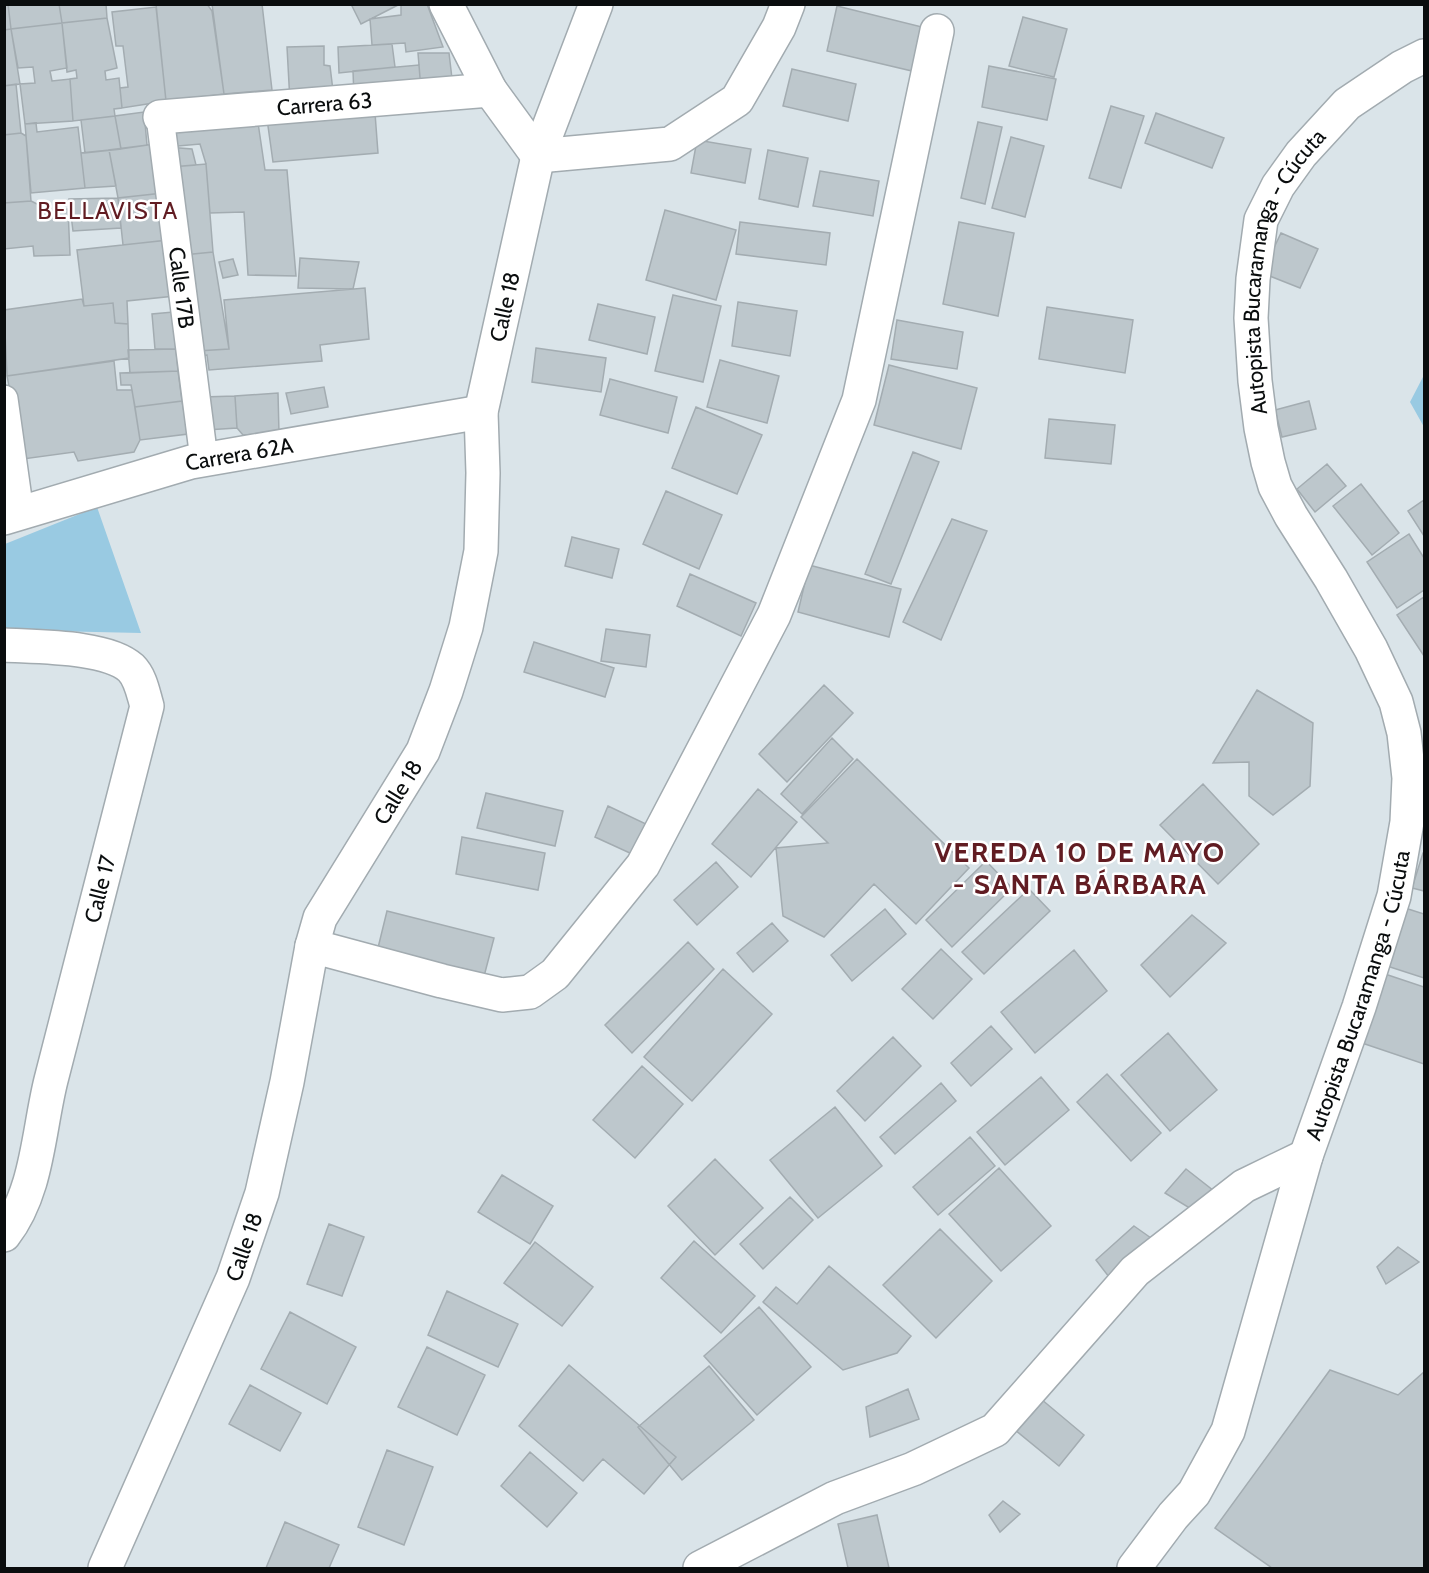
<svg xmlns="http://www.w3.org/2000/svg" width="1429" height="1573" viewBox="0 0 1429 1573" font-family="Cabin,sans-serif">
<rect width="100%" height="100%" fill="#dae4e9"/>
<path fill="#99cae2" d="M 1424,375 L 1424,427 L 1410,402 Z
M 97,507 L 141,633 L 5,630 L 5,544 Z"/>
<path fill="#bdc7cc" stroke="#a3acb1" stroke-width="1.5" d="M 4,4 L 8,4 L 11,29 L 4,30 Z
M 8,4 L 59,4 L 62,23 L 11,29 Z
M 59,4 L 106,4 L 107,18 L 62,23 Z
M 156,4 L 207,4 L 212,11 L 224,94 L 166,101 Z
M 212,4 L 262,4 L 272,90 L 224,94 Z
M 351,4 L 400,4 L 361,24 Z
M 401,4 L 427,4 L 443,47 L 406,52 L 405,43 L 372,45 L 370,19 L 401,15 Z
M 837,6 L 922,27 L 912,71 L 827,51 Z
M 156,7 L 166,101 L 122,108 L 120,88 L 128,87 L 123,46 L 116,46 L 112,12 Z
M 1023,17 L 1067,29 L 1054,77 L 1009,66 Z
M 107,18 L 117,68 L 105,71 L 106,80 L 119,78 L 122,108 L 114,109 L 115,116 L 73,121 L 70,79 L 77,78 L 76,70 L 67,72 L 62,23 Z
M 62,23 L 67,68 L 50,71 L 52,81 L 70,79 L 73,121 L 25,124 L 20,84 L 35,83 L 33,67 L 18,68 L 11,29 Z
M 11,29 L 20,84 L 4,86 L 4,30 Z
M 392,44 L 395,67 L 339,73 L 338,47 Z
M 324,46 L 324,65 L 330,66 L 334,99 L 290,102 L 287,47 Z
M 418,53 L 449,53 L 453,87 L 421,90 Z
M 419,65 L 421,90 L 354,97 L 353,71 Z
M 989,66 L 1056,79 L 1047,120 L 982,107 Z
M 792,69 L 856,84 L 848,121 L 783,106 Z
M 16,84 L 21,133 L 4,135 L 4,86 Z
M 1111,106 L 1144,116 L 1121,188 L 1089,178 Z
M 144,112 L 147,145 L 121,149 L 115,116 Z
M 375,113 L 378,153 L 273,162 L 267,119 Z
M 1156,113 L 1224,138 L 1212,168 L 1145,143 Z
M 115,116 L 121,149 L 85,153 L 81,120 Z
M 257,116 L 265,170 L 287,170 L 296,276 L 248,275 L 244,212 L 210,213 L 206,164 L 200,144 L 167,147 L 164,120 Z
M 978,122 L 1002,127 L 985,204 L 961,198 Z
M 36,123 L 37,132 L 78,127 L 85,188 L 31,193 L 25,124 Z
M 21,133 L 26,136 L 31,201 L 4,203 L 4,135 Z
M 1011,137 L 1044,146 L 1025,217 L 992,208 Z
M 697,140 L 751,149 L 745,183 L 691,173 Z
M 155,144 L 163,193 L 118,198 L 109,150 Z
M 167,147 L 192,149 L 196,165 L 171,167 Z
M 109,150 L 116,186 L 85,188 L 81,153 Z
M 768,150 L 808,158 L 798,207 L 759,199 Z
M 206,164 L 213,252 L 183,255 L 171,167 Z
M 820,171 L 879,181 L 873,216 L 813,206 Z
M 163,193 L 168,240 L 123,245 L 118,198 Z
M 118,198 L 121,228 L 73,231 L 69,199 Z
M 31,201 L 53,212 L 68,209 L 70,255 L 34,256 L 33,246 L 4,249 L 4,203 Z
M 665,210 L 736,230 L 716,300 L 646,280 Z
M 740,222 L 830,233 L 826,265 L 736,254 Z
M 959,222 L 1014,233 L 998,316 L 943,304 Z
M 1281,233 L 1318,249 L 1300,288 L 1262,273 Z
M 168,240 L 175,296 L 127,301 L 128,324 L 115,323 L 113,303 L 84,306 L 77,250 Z
M 213,252 L 229,349 L 197,351 L 183,255 Z
M 300,258 L 359,262 L 353,289 L 298,288 Z
M 233,259 L 238,275 L 223,278 L 219,262 Z
M 365,288 L 369,339 L 320,345 L 322,361 L 209,370 L 207,355 L 198,356 L 197,351 L 229,349 L 224,300 Z
M 673,295 L 721,306 L 703,382 L 655,371 Z
M 82,299 L 84,306 L 113,303 L 115,323 L 128,324 L 129,358 L 7,376 L 4,310 Z
M 738,302 L 797,311 L 790,356 L 732,346 Z
M 598,304 L 655,317 L 647,354 L 589,340 Z
M 1047,307 L 1133,320 L 1125,373 L 1039,359 Z
M 173,312 L 176,349 L 155,349 L 152,314 Z
M 897,320 L 963,332 L 957,369 L 891,359 Z
M 536,348 L 606,358 L 601,392 L 532,382 Z
M 176,349 L 178,371 L 130,373 L 128,350 Z
M 720,360 L 779,376 L 767,423 L 707,407 Z
M 114,361 L 117,390 L 132,390 L 140,440 L 134,452 L 78,461 L 74,452 L 23,459 L 7,376 Z
M 889,365 L 977,388 L 961,449 L 874,425 Z
M 178,371 L 182,401 L 135,407 L 131,385 L 121,385 L 120,373 Z
M 610,379 L 677,397 L 668,433 L 600,415 Z
M 324,387 L 328,407 L 291,414 L 286,393 Z
M 278,393 L 279,433 L 243,435 L 237,428 L 235,396 Z
M 235,396 L 237,428 L 206,430 L 202,397 Z
M 182,401 L 188,434 L 140,440 L 135,407 Z
M 1309,401 L 1316,429 L 1282,437 L 1275,410 Z
M 696,407 L 762,435 L 737,494 L 672,468 Z
M 1049,419 L 1115,425 L 1111,464 L 1045,458 Z
M 913,452 L 939,462 L 891,584 L 865,574 Z
M 1327,464 L 1346,486 L 1315,512 L 1297,489 Z
M 1361,484 L 1399,533 L 1372,555 L 1333,506 Z
M 666,491 L 722,515 L 699,569 L 643,544 Z
M 1424,500 L 1424,536 L 1408,511 Z
M 952,519 L 987,531 L 941,640 L 903,622 Z
M 1409,534 L 1424,558 L 1424,590 L 1397,608 L 1367,562 Z
M 572,537 L 619,549 L 612,578 L 565,566 Z
M 809,565 L 901,589 L 889,637 L 798,612 Z
M 690,574 L 756,603 L 741,636 L 677,606 Z
M 1424,597 L 1424,656 L 1397,615 Z
M 606,629 L 650,635 L 646,667 L 601,661 Z
M 534,642 L 614,668 L 605,697 L 524,672 Z
M 824,685 L 853,713 L 787,782 L 759,754 Z
M 1257,690 L 1313,723 L 1310,786 L 1273,815 L 1249,796 L 1249,762 L 1213,763 Z
M 832,738 L 853,759 L 802,814 L 781,794 Z
M 857,759 L 969,868 L 916,924 L 874,884 L 824,937 L 783,916 L 776,848 L 828,843 L 801,817 Z
M 1203,784 L 1259,844 L 1218,884 L 1160,825 Z
M 758,789 L 797,822 L 751,877 L 712,844 Z
M 486,793 L 563,811 L 555,846 L 477,828 Z
M 608,806 L 646,824 L 632,854 L 595,837 Z
M 462,837 L 545,853 L 538,890 L 456,874 Z
M 1423,853 L 1424,853 L 1424,891 L 1412,888 Z
M 986,861 L 1012,888 L 952,947 L 926,920 Z
M 716,862 L 738,887 L 697,925 L 674,900 Z
M 1029,889 L 1050,911 L 984,974 L 962,952 Z
M 1405,908 L 1424,914 L 1424,978 L 1387,966 Z
M 885,909 L 906,934 L 852,981 L 831,955 Z
M 387,911 L 494,938 L 482,984 L 376,956 Z
M 1192,915 L 1226,943 L 1170,997 L 1141,965 Z
M 772,923 L 788,941 L 753,972 L 737,953 Z
M 688,942 L 714,969 L 632,1053 L 605,1025 Z
M 941,949 L 972,979 L 933,1019 L 902,989 Z
M 1074,950 L 1107,991 L 1035,1053 L 1001,1012 Z
M 723,969 L 772,1014 L 692,1101 L 644,1057 Z
M 1382,973 L 1424,987 L 1424,1064 L 1359,1042 Z
M 991,1026 L 1012,1049 L 971,1086 L 951,1063 Z
M 1168,1033 L 1217,1090 L 1170,1131 L 1121,1075 Z
M 893,1037 L 921,1066 L 865,1121 L 837,1091 Z
M 642,1066 L 683,1104 L 635,1158 L 593,1120 Z
M 1107,1074 L 1161,1133 L 1131,1161 L 1077,1102 Z
M 1041,1077 L 1069,1110 L 1005,1165 L 977,1132 Z
M 941,1083 L 956,1101 L 895,1154 L 880,1137 Z
M 835,1107 L 882,1166 L 818,1218 L 770,1160 Z
M 970,1137 L 995,1166 L 938,1215 L 913,1187 Z
M 715,1159 L 763,1208 L 715,1255 L 668,1206 Z
M 999,1168 L 1051,1226 L 1001,1271 L 949,1214 Z
M 1186,1169 L 1214,1191 L 1201,1215 L 1165,1193 Z
M 502,1175 L 553,1206 L 530,1244 L 478,1212 Z
M 790,1197 L 813,1220 L 763,1269 L 740,1244 Z
M 329,1224 L 364,1237 L 342,1296 L 307,1284 Z
M 1134,1226 L 1151,1238 L 1109,1277 L 1096,1260 Z
M 940,1229 L 992,1281 L 936,1338 L 883,1285 Z
M 694,1241 L 755,1296 L 721,1333 L 661,1278 Z
M 535,1242 L 593,1287 L 562,1326 L 504,1283 Z
M 1398,1247 L 1419,1262 L 1386,1284 L 1377,1267 Z
M 829,1266 L 911,1336 L 897,1353 L 843,1370 L 763,1302 L 776,1287 L 797,1304 Z
M 447,1291 L 518,1324 L 498,1367 L 428,1335 Z
M 759,1307 L 811,1367 L 757,1415 L 704,1356 Z
M 290,1312 L 356,1347 L 327,1404 L 261,1369 Z
M 427,1347 L 485,1375 L 457,1435 L 398,1407 Z
M 569,1365 L 676,1457 L 644,1494 L 603,1459 L 583,1481 L 519,1426 Z
M 709,1366 L 754,1420 L 682,1480 L 638,1427 Z
M 1330,1370 L 1398,1395 L 1424,1372 L 1424,1568 L 1272,1568 L 1215,1528 Z
M 250,1385 L 301,1413 L 280,1451 L 229,1424 Z
M 908,1389 L 919,1419 L 870,1437 L 866,1407 Z
M 1041,1399 L 1084,1435 L 1059,1466 L 1015,1430 Z
M 387,1450 L 433,1467 L 404,1545 L 358,1527 Z
M 530,1452 L 577,1493 L 547,1527 L 501,1486 Z
M 1003,1501 L 1020,1514 L 1000,1532 L 989,1515 Z
M 877,1515 L 889,1568 L 848,1568 L 838,1524 Z
M 285,1522 L 339,1545 L 329,1568 L 266,1568 Z"/>
<g fill="none" stroke-linecap="round" stroke-linejoin="round">
<g stroke="#a2abb0" stroke-width="30">
<g id="service">
<path id="s1" d="M 160,117 L 204,459"/>
<path d="M 4,399 L 20,513"/>
</g>
</g>
<g stroke="#a2abb0" stroke-width="36">
<g id="minor">
<path d="M 446,4 L 490,90 L 538,156"/>
<path id="s2" d="M 160,117 L 490,90"/>
<path d="M 538,156 L 670,144 L 737,100 L 779,27 L 788,4"/>
<path id="s3" d="M 4,518 L 191,462 L 481,412"/>
<path d="M 4,645 C 37,647 107,646 131,668 C 141,678 143,693 147,706 C 115,831 83,955 51,1080 C 38,1132 38,1191 4,1235"/>
<path d="M 312,946 L 442,981 L 502,995 L 530,992 L 555,974 L 643,865 L 774,615 L 859,400 L 937,31"/>
<path id="s4" d="M 105,1568 L 233,1278 L 262,1193 L 287,1082 L 312,946 L 320,918 L 423,751 L 446,691 L 466,627 L 481,551 L 483,473 L 481,412 L 538,156 L 596,4"/>
<path d="M 700,1568 L 835,1498 L 913,1469 L 995,1430 L 1135,1271 L 1244,1186 L 1306,1156"/>
</g>
</g>
<g stroke="#a2abb0" stroke-width="36">
<g id="trunk">
<path id="s5" d="M 1134,1568 L 1173,1516 L 1194,1493 L 1228,1431 L 1306,1156 L 1359,1007 L 1394,896 L 1407,822 L 1409,778 L 1404,733 L 1396,702 L 1371,649 L 1331,579 L 1291,516 L 1275,486 L 1268,462 L 1261,428 L 1255,381 L 1251,318 L 1253,279 L 1261,220 L 1278,186 L 1301,154 L 1347,104 L 1402,67 L 1424,56"/>
</g>
</g>
<use href="#service" stroke="#fff" stroke-width="27"/>
<use href="#minor" stroke="#fff" stroke-width="33"/>
<use href="#trunk" stroke="#fff" stroke-width="33"/>
</g>
<g text-anchor="middle" dominant-baseline="central" stroke-width="5" stroke-linejoin="round" paint-order="stroke">
<g font-size="22" fill="#0a0d0e" stroke="#fff">
<text stroke="none"><textPath href="#s2" startOffset="165">Carrera 63</textPath></text>
<text stroke="none"><textPath href="#s5" startOffset="1396">Autopista Bucaramanga - Cúcuta</textPath></text>
<text stroke="none"><textPath href="#s1" startOffset="172">Calle 17B</textPath></text>
<text stroke="none"><textPath href="#s4" startOffset="1340">Calle 18</textPath></text>
<text stroke="none"><textPath href="#s3" startOffset="244">Carrera 62A</textPath></text>
<text stroke="none"><textPath href="#s4" startOffset="836">Calle 18</textPath></text>
<text transform="translate(100 889) rotate(-76)">Calle 17</text>
<text stroke="none"><textPath href="#s5" startOffset="622">Autopista Bucaramanga - Cúcuta</textPath></text>
<text stroke="none"><textPath href="#s4" startOffset="350">Calle 18</textPath></text>
</g>
<g font-size="24" letter-spacing="1.5" fill="#611c22" stroke="#fff">
<text x="108" y="210">BELLAVISTA</text>
</g>
<g font-size="28" font-weight="bold" letter-spacing="1.5" fill="#611c22" stroke="#fff">
<text x="1080" y="852">VEREDA 10 DE MAYO<tspan x="1080" dy="32">- SANTA BÁRBARA</tspan></text>
</g>
</g>
<rect width="1429" height="1573" fill="none" stroke="#0a0d0e" stroke-width="12"/>
</svg>
